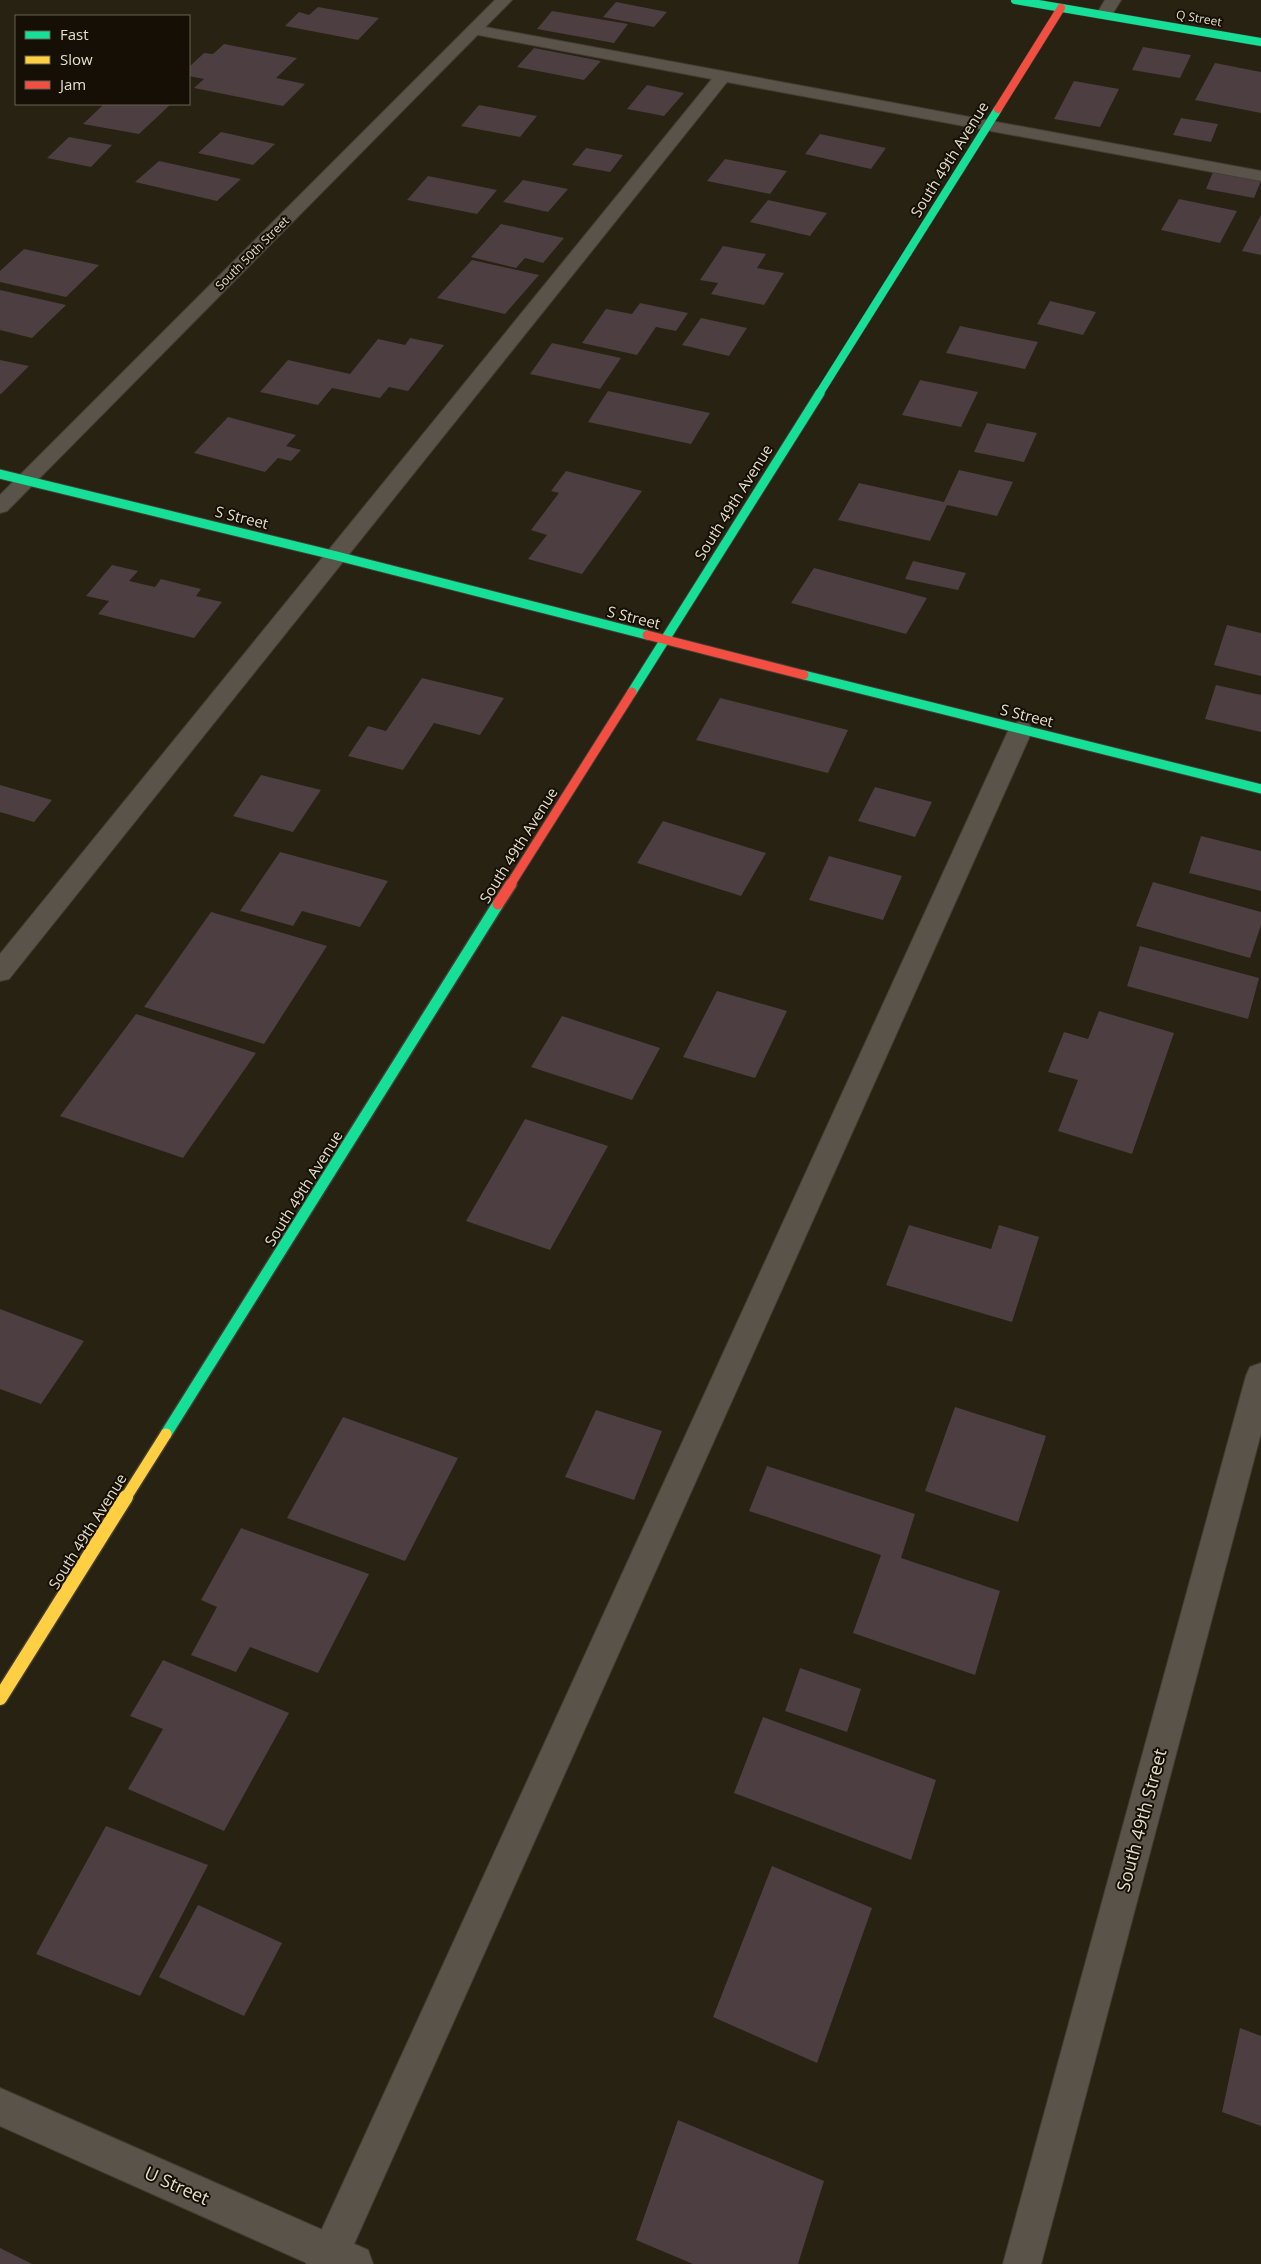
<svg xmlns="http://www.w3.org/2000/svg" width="1261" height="2264" viewBox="0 0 1261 2264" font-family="'Open Sans',sans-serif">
<rect width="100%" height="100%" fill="#282212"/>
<path fill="#4d3e41" d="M 616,2 L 667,12 L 654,27 L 603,17 Z
M 318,7 L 379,18 L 358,40 L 285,26 L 299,12 L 309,15 Z
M 552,11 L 628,24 L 614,43 L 537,29 Z
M 224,44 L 297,58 L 276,78 L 305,84 L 283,106 L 194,88 L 204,79 L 189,76 L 189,67 L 204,53 L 213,54 Z
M 1143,47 L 1191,55 L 1180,78 L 1132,70 Z
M 534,48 L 601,61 L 584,80 L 517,67 Z
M 1215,63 L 1261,72 L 1261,113 L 1195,100 Z
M 1074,81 L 1119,89 L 1100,127 L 1054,119 Z
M 647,85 L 684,93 L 664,116 L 627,109 Z
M 104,104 L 171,104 L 139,134 L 83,124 Z
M 479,105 L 537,116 L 520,137 L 461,126 Z
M 1181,118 L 1218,124 L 1211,142 L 1173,135 Z
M 221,132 L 275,144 L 253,165 L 198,153 Z
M 820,134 L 886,148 L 871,169 L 805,154 Z
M 69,137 L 112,145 L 91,167 L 47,158 Z
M 586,148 L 623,155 L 610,172 L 572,165 Z
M 725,159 L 787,171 L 770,194 L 707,181 Z
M 159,161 L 241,179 L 217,201 L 135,182 Z
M 1213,172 L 1261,181 L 1254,198 L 1206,189 Z
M 428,176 L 497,190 L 477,214 L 407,200 Z
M 523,180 L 568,189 L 548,212 L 503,202 Z
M 1179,199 L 1237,211 L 1220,243 L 1161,230 Z
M 768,200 L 827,213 L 810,236 L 750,222 Z
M 1261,215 L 1261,255 L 1242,251 Z
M 501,224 L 564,238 L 543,263 L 525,258 L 516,268 L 471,257 Z
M 723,246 L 766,254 L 757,268 L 784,273 L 764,305 L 711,294 L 718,283 L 700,280 Z
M 24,249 L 99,265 L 66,297 L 0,282 L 0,271 Z
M 472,260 L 539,275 L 505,314 L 437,298 Z
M 0,290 L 66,305 L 32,338 L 0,330 Z
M 1050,301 L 1096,312 L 1083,335 L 1037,324 Z
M 640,303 L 688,313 L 676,331 L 656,327 L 637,355 L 582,343 L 606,309 L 632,314 Z
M 701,318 L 747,328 L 729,356 L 682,345 Z
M 960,326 L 1038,342 L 1025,369 L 946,353 Z
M 410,338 L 444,345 L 408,391 L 389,387 L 380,398 L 332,388 L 318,405 L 260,392 L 288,360 L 350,374 L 378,339 L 405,345 Z
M 552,343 L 621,358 L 600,389 L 530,374 Z
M 0,360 L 29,366 L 1,394 L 0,394 Z
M 920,380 L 978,392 L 961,427 L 902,415 Z
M 608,391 L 710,413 L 691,444 L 588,422 Z
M 228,417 L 296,435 L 286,446 L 301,450 L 291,461 L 278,458 L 265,472 L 194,453 Z
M 987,423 L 1037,433 L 1024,462 L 974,452 Z
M 959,470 L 1013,482 L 997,516 L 947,505 L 930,541 L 838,520 L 859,483 L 944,502 Z
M 566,471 L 642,491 L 582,574 L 528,559 L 547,535 L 531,530 L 559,493 L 551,491 Z
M 913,561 L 966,573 L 958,590 L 905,579 Z
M 112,565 L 138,571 L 129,581 L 155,587 L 161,579 L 201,589 L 196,596 L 222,602 L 194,638 L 98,614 L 109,601 L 86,596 Z
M 814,568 L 927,598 L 906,634 L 791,603 Z
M 1227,625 L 1261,633 L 1261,676 L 1214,665 Z
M 422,678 L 504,698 L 480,735 L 434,723 L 403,770 L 348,756 L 368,726 L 386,731 Z
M 1216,685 L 1261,695 L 1261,732 L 1205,719 Z
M 720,698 L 848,730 L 828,773 L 696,740 Z
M 261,775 L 321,790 L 293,832 L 233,816 Z
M 0,785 L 52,800 L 34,822 L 0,812 Z
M 875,787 L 932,802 L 915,837 L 858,821 Z
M 663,821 L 766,853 L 741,896 L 637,863 Z
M 1201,836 L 1261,851 L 1261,891 L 1189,873 Z
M 280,852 L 388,881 L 360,927 L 302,911 L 293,926 L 240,911 Z
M 829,856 L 902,876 L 883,920 L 809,900 Z
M 1153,882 L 1261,912 L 1261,925 L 1250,958 L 1136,926 Z
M 211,912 L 327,946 L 264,1044 L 144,1007 Z
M 1140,946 L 1259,978 L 1248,1019 L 1127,986 Z
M 717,991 L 787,1011 L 755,1078 L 683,1057 Z
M 1099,1011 L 1174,1033 L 1132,1154 L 1058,1131 L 1078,1080 L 1048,1072 L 1064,1032 L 1088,1039 Z
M 136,1014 L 256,1053 L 183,1158 L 60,1116 Z
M 562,1016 L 660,1048 L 632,1100 L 531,1067 Z
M 525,1119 L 608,1146 L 550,1250 L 466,1221 Z
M 909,1225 L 991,1249 L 999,1225 L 1039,1237 L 1012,1322 L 886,1285 Z
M 0,1309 L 84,1341 L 41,1404 L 0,1389 Z
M 955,1407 L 1046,1436 L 1018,1522 L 925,1491 Z
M 596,1410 L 662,1431 L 634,1500 L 565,1477 Z
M 343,1417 L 458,1458 L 405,1561 L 287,1518 Z
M 767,1466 L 915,1514 L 901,1558 L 1000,1591 L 975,1675 L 853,1633 L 881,1555 L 749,1511 Z
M 241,1528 L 369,1574 L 318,1673 L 250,1647 L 236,1672 L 191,1655 L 217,1607 L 201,1600 Z
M 163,1660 L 289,1713 L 224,1831 L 128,1789 L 163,1729 L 130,1716 Z
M 800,1668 L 861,1689 L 847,1732 L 785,1711 Z
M 763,1717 L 936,1780 L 911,1860 L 734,1793 Z
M 106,1826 L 208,1865 L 140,1996 L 36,1954 Z
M 772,1866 L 872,1908 L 817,2063 L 713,2017 Z
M 198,1905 L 282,1943 L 244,2016 L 159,1977 Z
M 1240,2028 L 1261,2036 L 1261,2126 L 1222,2112 Z
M 678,2120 L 824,2181 L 798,2264 L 693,2264 L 636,2240 Z
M 0,2248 L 32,2264 L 0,2264 Z"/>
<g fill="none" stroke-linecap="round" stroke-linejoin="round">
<g stroke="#433e33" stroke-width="2">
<path id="lane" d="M 1105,0 L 1121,0 L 1110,18 L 1098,18 L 1096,15 Z
M 474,25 L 1261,171 L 1261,181 L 727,82 L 9,979 L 0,981 L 0,954 L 712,79 L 468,33 L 466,30 L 468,27 Z
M 1021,721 L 1029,724 L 1033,729 L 345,2264 L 306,2264 L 1009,729 L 1013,724 Z"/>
</g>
<g stroke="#433e33" stroke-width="2">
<path id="street" d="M 495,0 L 512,0 L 7,511 L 0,513 L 0,495 Z
M 1261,1363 L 1261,1433 L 1041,2264 L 1003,2264 L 1246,1376 L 1250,1367 Z
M 0,2088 L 368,2250 L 373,2264 L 309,2264 L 0,2126 Z"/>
</g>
<g stroke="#433e33" stroke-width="9">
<path id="fast-far2" d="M 1015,0 L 1261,42
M 819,394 L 998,109"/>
</g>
<g stroke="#433e33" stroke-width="11">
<path id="fast-far1" d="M 0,474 L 337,556 L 647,635
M 804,675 L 1261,789
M 632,692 L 820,393"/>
</g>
<g stroke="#433e33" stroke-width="14">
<path id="fast" d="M 166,1434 L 498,904"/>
</g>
<g stroke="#433e33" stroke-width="14">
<path id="slow-far1" d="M 125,1499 L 166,1434"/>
</g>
<g stroke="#433e33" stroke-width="17">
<path id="slow" d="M 0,1698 L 126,1497"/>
</g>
<g stroke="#433e33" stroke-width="9">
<path id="jam-far2" d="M 998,109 L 1061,8"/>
</g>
<g stroke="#433e33" stroke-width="11">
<path id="jam-far1" d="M 647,635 L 804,675
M 510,885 L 632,692"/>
</g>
<g stroke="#433e33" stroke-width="14">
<path id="jam" d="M 498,904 L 511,884"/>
</g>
<use href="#lane" fill="#595349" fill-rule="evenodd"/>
<use href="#street" fill="#595349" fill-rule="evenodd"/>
<use href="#fast-far2" stroke="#16e098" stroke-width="8"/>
<use href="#fast-far1" stroke="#16e098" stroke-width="9"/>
<use href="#fast" stroke="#16e098" stroke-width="11"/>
<use href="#slow-far1" stroke="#ffcf43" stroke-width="11"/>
<use href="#slow" stroke="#ffcf43" stroke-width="14"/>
<use href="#jam-far2" stroke="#f24e42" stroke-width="8"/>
<use href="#jam-far1" stroke="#f24e42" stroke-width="9"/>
<use href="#jam" stroke="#f24e42" stroke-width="11"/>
</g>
<g text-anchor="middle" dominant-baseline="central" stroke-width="4" stroke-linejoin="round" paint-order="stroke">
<g font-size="12" fill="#e5decd" stroke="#150f05">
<text transform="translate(1199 18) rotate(10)">Q Street</text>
<text transform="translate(252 253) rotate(-45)">South 50th Street</text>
</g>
<g font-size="15" fill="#e5decd" stroke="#150f05">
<text transform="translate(949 159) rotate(-58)">South 49th Avenue</text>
<text transform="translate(733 502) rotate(-58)">South 49th Avenue</text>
<text transform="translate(242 517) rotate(14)">S Street</text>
<text transform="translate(634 617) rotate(14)">S Street</text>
<text transform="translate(1027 715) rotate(14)">S Street</text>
<text transform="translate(518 845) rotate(-58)">South 49th Avenue</text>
<text transform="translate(303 1188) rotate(-58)">South 49th Avenue</text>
<text transform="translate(87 1531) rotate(-58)">South 49th Avenue</text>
</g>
<g font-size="18" fill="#e5decd" stroke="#150f05">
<text transform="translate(1141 1820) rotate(-75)">South 49th Street</text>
<text transform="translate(177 2185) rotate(24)">U Street</text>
</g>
</g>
<rect x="15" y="15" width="175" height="90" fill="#150f05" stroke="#686255"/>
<rect x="25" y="31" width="25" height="8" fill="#16e098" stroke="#686255"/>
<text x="60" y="40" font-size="15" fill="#e5decd">Fast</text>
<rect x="25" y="56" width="25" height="8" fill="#ffcf43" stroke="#686255"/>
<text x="60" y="65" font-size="15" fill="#e5decd">Slow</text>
<rect x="25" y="81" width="25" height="8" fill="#f24e42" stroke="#686255"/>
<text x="60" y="90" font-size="15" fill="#e5decd">Jam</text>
</svg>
